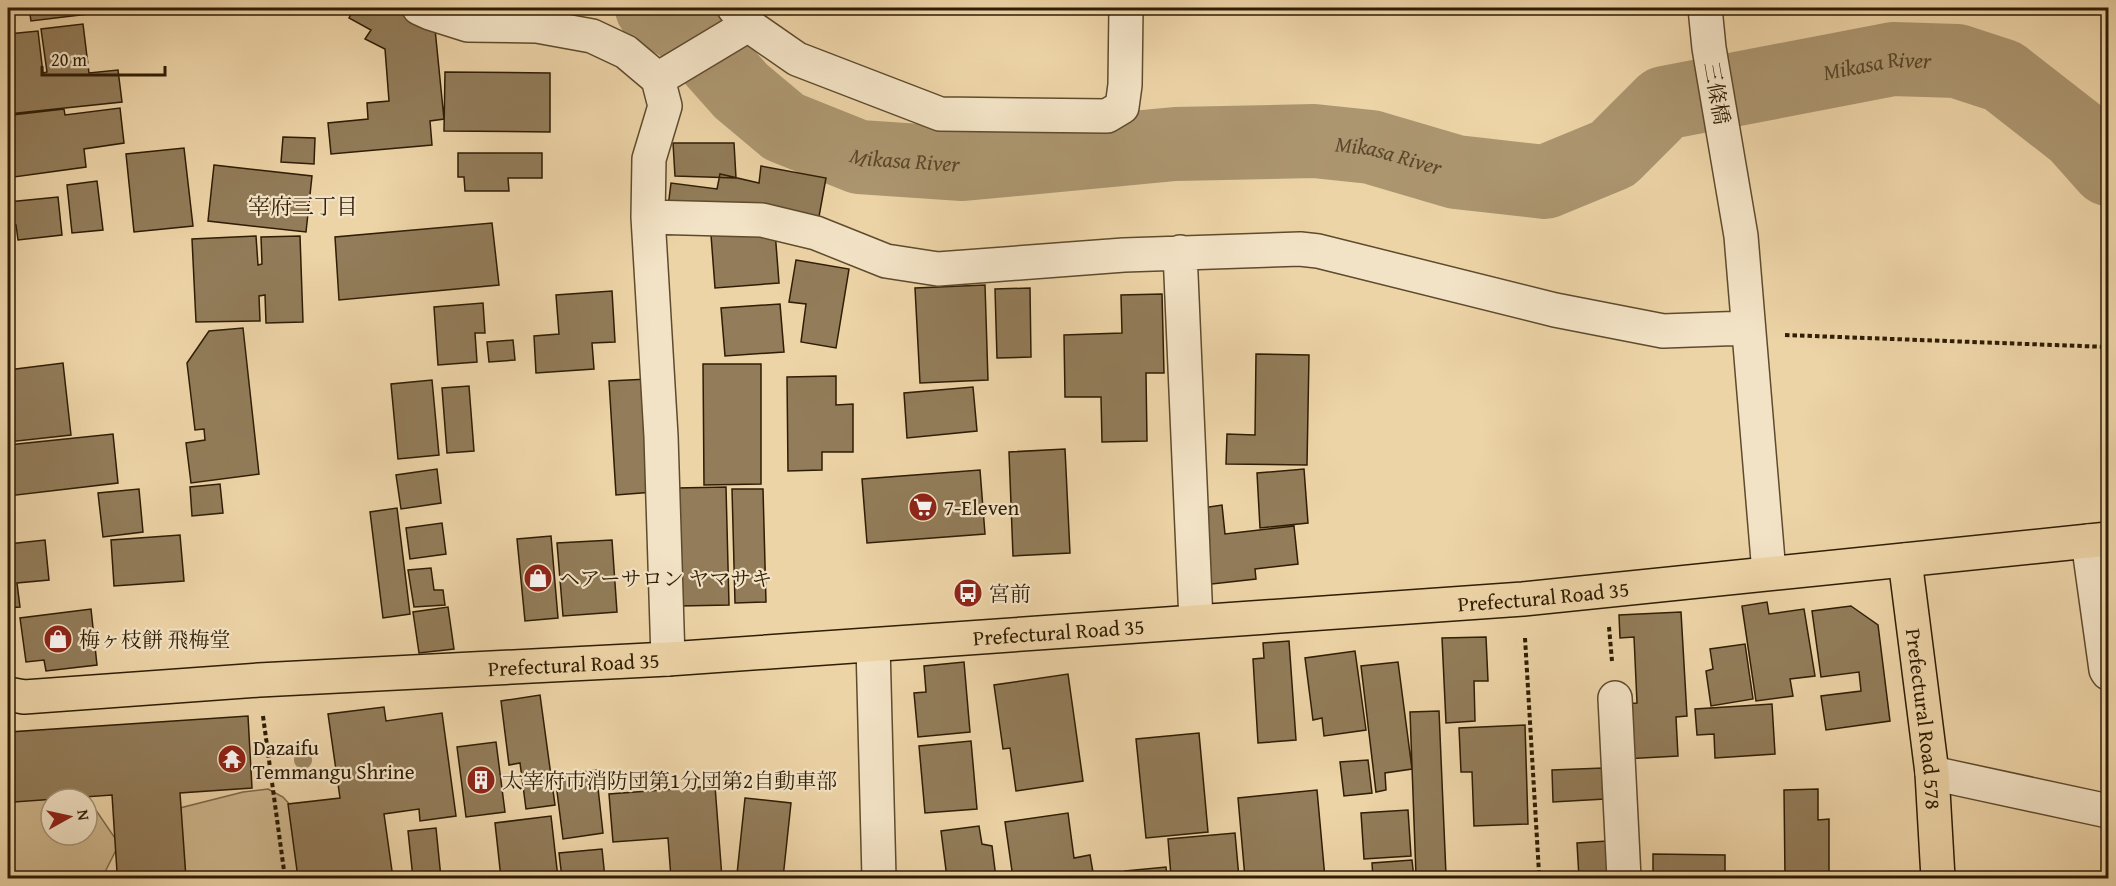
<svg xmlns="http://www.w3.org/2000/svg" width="2116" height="886" viewBox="0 0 2116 886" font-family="'Gentium Book Plus','Noto Serif JP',serif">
<rect width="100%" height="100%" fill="#edd4a7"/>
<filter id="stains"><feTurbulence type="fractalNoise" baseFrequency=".00333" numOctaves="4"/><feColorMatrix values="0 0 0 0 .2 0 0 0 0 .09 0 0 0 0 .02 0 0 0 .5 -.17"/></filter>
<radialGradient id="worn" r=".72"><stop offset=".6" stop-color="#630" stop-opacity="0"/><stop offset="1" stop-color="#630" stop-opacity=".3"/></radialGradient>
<path fill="#cdb58b" stroke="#7e6948" stroke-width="1.5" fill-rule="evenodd" d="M 8,739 L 36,748 L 82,777 L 91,803 L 119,844 L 102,878 L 8,878 ZM 51,799 L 87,799 L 87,835 L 51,835 Z
M 268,789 L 283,797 L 318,835 L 324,878 L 173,878 L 165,838 L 180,808 L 243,792 Z"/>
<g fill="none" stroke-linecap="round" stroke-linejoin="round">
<path stroke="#ac9670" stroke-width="74" id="s1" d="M 652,8 L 684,27 L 741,91 L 784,127 L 859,157 L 963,164 L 1175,144 L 1314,141 L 1371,147 L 1456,172 L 1545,182 L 1613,154 L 1664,103 L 1893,59 L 1957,61 L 2003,76 L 2076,133 L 2108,169"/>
</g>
<path fill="#927c59" stroke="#2f1d04" stroke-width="1.5" d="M 29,8 L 87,8 L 88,14 L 31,21 Z
M 354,8 L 394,8 L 435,29 L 444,119 L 430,121 L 432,145 L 331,154 L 328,123 L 368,119 L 367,103 L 389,101 L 385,49 L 365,39 L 371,30 L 349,18 Z
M 83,24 L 89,73 L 118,70 L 122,102 L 8,114 L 8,34 L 38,31 L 43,73 L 47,72 L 41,29 Z
M 445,72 L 550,73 L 550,132 L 444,131 Z
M 120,108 L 124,143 L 84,149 L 86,167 L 14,177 L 9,134 L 14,134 L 12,115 L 64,109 L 65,115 Z
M 283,137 L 315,138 L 314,164 L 281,162 Z
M 673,143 L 734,143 L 736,178 L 675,176 Z
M 184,148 L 193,226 L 134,232 L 126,154 Z
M 458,153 L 542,153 L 542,178 L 508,178 L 509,191 L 465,191 L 464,177 L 458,177 Z
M 214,165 L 312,176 L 306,232 L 208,221 Z
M 761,166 L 826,178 L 818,222 L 668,207 L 671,183 L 717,189 L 720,174 L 759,183 Z
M 97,181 L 103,230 L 72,233 L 67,185 Z
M 58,197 L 62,235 L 18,240 L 16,225 L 8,226 L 8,202 Z
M 492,223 L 499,285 L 339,300 L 335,237 Z
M 775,231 L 779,283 L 715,288 L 711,235 Z
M 256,236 L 258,265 L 262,264 L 261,237 L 300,236 L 303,322 L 266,323 L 265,295 L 259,296 L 260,321 L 196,322 L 192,239 Z
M 796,260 L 849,269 L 836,348 L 801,342 L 806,304 L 789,302 Z
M 985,285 L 988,380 L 920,383 L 915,288 Z
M 1030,288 L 1031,357 L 997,358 L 995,289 Z
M 612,291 L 615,342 L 592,343 L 594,369 L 536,373 L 534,336 L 559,334 L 556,295 Z
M 1162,294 L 1164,373 L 1146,373 L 1147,441 L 1102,442 L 1101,397 L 1065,397 L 1064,335 L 1122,333 L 1121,295 Z
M 483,303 L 485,333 L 475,333 L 477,362 L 438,365 L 434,307 Z
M 780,304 L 784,352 L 725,356 L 721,308 Z
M 243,328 L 259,474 L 191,483 L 186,443 L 205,440 L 204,429 L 195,430 L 187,363 L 209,331 Z
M 513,340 L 515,360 L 489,362 L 487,342 Z
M 1256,354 L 1309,355 L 1307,465 L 1226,464 L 1227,434 L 1255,435 Z
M 63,363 L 71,435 L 8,442 L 8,370 Z
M 703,364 L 761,364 L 761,484 L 704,485 Z
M 836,376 L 836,405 L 853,404 L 853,452 L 822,452 L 822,470 L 788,471 L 787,377 Z
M 648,379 L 654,492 L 616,495 L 609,381 Z
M 432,380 L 439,455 L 398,459 L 391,384 Z
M 469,386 L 474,451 L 447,453 L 442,388 Z
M 973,387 L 977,431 L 907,438 L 904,393 Z
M 113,434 L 118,483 L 8,496 L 8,445 Z
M 1065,449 L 1070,553 L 1013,556 L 1009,452 Z
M 437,469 L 441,503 L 401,509 L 396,475 Z
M 1304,469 L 1308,523 L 1260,528 L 1257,473 Z
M 980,470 L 985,534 L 867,543 L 862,479 Z
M 220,484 L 223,513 L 192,516 L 190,487 Z
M 726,487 L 729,605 L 680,606 L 677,488 Z
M 139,489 L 143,532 L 103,537 L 98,493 Z
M 732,489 L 763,489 L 766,602 L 735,603 Z
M 1222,505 L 1225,534 L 1294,526 L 1298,564 L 1255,569 L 1256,579 L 1203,585 L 1196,509 Z
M 397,508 L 410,614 L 383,618 L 370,512 Z
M 442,523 L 446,554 L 410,559 L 406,528 Z
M 180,535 L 184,581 L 114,586 L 111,540 Z
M 551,536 L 558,618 L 525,621 L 517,539 Z
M 45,540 L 49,580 L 17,583 L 20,607 L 8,608 L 8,544 Z
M 612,540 L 617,612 L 563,616 L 557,543 Z
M 431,568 L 434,590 L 443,590 L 445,605 L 414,607 L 408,570 Z
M 1767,602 L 1769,614 L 1804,609 L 1815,676 L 1790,679 L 1793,696 L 1756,701 L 1742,606 Z
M 1851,606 L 1878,625 L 1890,721 L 1826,730 L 1821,696 L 1861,691 L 1859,672 L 1821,677 L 1812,611 Z
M 448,607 L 454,649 L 419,653 L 413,612 Z
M 91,609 L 97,665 L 46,671 L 44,660 L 26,662 L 20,618 Z
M 1681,612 L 1687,716 L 1676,717 L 1678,756 L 1624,759 L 1621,704 L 1637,703 L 1634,637 L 1620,638 L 1619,615 Z
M 1486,637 L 1488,681 L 1474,681 L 1475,721 L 1446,723 L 1442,638 Z
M 1289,641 L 1296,740 L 1258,743 L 1253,659 L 1264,658 L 1263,643 Z
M 1745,644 L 1753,699 L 1711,706 L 1706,671 L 1713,669 L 1710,649 Z
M 1355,651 L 1366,730 L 1324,736 L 1322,718 L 1313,720 L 1305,658 Z
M 964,662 L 970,732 L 918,737 L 914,693 L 926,692 L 924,666 Z
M 1398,662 L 1412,769 L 1385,773 L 1386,790 L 1376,792 L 1361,666 Z
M 1068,674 L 1083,781 L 1016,791 L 1010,748 L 1003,749 L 994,685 Z
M 540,695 L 555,805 L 526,809 L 520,763 L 509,765 L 501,701 Z
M 1772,704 L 1775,754 L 1715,758 L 1714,734 L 1697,735 L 1695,709 Z
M 384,707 L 386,721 L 442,713 L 456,816 L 420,821 L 419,809 L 384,814 L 393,878 L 298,878 L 288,804 L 340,798 L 328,714 Z
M 1439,711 L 1446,875 L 1416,876 L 1410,712 Z
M 248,716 L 252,788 L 180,793 L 186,878 L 104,878 L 104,873 L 117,872 L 112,795 L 14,802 L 9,732 Z
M 1525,725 L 1528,824 L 1474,826 L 1472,772 L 1461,772 L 1459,728 Z
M 1199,733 L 1208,832 L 1146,838 L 1136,739 Z
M 971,741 L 977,809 L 925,813 L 919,746 Z
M 496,742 L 505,812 L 466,817 L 457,747 Z
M 1368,760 L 1372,793 L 1344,796 L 1340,762 Z
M 1603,768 L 1605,799 L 1553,802 L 1552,770 Z
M 596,770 L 603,833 L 563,839 L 555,776 Z
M 715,786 L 722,878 L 671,878 L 668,838 L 613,842 L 609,794 Z
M 1818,789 L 1818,820 L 1829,819 L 1829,877 L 1785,877 L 1784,790 Z
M 1317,790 L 1325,878 L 1245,878 L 1238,798 Z
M 745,798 L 791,803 L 783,878 L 737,874 Z
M 1408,810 L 1411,856 L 1364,859 L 1361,813 Z
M 1068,813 L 1074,858 L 1090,855 L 1094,878 L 1013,878 L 1005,822 Z
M 551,816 L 558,878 L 501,878 L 495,823 Z
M 979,826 L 982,844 L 992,846 L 996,878 L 947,878 L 941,831 Z
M 436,828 L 441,878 L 413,878 L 408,831 Z
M 1235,833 L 1239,878 L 1125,878 L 1125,871 L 1166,867 L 1167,877 L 1171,876 L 1168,839 Z
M 1607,841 L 1609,878 L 1579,878 L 1577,843 Z
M 602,849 L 605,878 L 562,878 L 559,853 Z
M 1653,854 L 1725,855 L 1725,878 L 1653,878 Z
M 1412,860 L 1414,878 L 1373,878 L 1372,863 Z"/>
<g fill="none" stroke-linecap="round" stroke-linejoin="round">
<g stroke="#5e4b2d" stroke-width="36">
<path id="minor" d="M 419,8 L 430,13 L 468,25 L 537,26 L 592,36 L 626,52 L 658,79 L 665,106 L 649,159 L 648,217 L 661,436 L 668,659
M 734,8 L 748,25 L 797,59 L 940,114 L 1107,116 L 1122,107 L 1125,85 L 1126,8
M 1705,8 L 1709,48 L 1741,236 L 1769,573
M 658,79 L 748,25
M 648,217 L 762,220 L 816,233 L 886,261 L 938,269 L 1124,255 L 1300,249 L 1318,251 L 1555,310 L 1663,331 L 1748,328
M 1180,252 L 1196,621
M 2088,541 L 2106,670 L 2108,673
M 873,645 L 879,878
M 1615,698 L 1624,878
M 1932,773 L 2108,811"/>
</g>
<g stroke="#2f1d04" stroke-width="36">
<g id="major">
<path id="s2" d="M 1905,560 L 1932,773 L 1938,878"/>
<path id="s3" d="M 8,694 L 24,697 L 259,680 L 668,659 L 1523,599 L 2108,539"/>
</g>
</g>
<path stroke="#2f1d04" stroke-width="4" stroke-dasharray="4.5 3" stroke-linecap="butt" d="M 1785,335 L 2108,347
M 1609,627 L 1612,661
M 1525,638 L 1539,873
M 263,716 L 285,878"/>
<use href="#minor" stroke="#f3e3c6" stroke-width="33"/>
<use href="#major" stroke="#edd4a7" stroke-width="33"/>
</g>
<circle fill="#9e8963" cx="303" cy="760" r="9"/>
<defs>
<g id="supermarket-disc" transform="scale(1.5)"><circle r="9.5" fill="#8f2418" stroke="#f3e3c6"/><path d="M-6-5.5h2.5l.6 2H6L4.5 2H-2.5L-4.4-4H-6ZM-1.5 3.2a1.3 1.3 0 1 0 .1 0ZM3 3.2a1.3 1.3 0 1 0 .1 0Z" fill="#fff"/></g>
<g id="shop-disc" transform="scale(1.5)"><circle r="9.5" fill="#8f2418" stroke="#f3e3c6"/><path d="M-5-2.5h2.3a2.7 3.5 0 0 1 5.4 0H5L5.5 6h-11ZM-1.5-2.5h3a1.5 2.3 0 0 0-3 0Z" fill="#fff"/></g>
<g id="bus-disc" transform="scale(1.5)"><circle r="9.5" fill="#8f2418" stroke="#f3e3c6"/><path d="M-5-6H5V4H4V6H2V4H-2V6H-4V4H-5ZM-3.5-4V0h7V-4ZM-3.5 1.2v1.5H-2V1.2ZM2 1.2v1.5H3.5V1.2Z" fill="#fff"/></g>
<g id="temple-disc" transform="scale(1.5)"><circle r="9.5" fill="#8f2418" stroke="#f3e3c6"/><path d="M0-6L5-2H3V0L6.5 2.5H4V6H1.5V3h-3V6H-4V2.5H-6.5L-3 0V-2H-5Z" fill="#fff"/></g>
<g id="building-disc" transform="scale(1.5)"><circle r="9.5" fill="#8f2418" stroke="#f3e3c6"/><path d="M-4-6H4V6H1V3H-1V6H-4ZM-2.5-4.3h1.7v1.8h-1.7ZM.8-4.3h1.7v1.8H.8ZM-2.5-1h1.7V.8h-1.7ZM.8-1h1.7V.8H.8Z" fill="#fff"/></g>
</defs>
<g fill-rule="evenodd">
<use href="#supermarket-disc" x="923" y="507"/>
<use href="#shop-disc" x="538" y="578"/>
<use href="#bus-disc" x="968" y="593"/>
<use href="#shop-disc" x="58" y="639"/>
<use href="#temple-disc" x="232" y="759"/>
<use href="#building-disc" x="481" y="780"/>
</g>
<g text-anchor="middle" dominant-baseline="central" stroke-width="4.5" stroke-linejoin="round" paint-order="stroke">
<g font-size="21" fill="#2f1d04" stroke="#f3e3c6">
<text transform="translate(1717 93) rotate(80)">三條橋</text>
<text stroke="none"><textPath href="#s3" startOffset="1539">Prefectural Road 35</textPath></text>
<text stroke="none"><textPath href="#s3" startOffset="1053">Prefectural Road 35</textPath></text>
<text stroke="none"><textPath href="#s3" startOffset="567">Prefectural Road 35</textPath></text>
<text stroke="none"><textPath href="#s2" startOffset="160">Prefectural Road 578</textPath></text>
</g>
<g font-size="21" fill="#2f1d04" stroke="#f3e3c6" text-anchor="start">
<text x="944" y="507">7-Eleven</text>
<text x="559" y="578">ヘアーサロン ヤマサキ</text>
<text x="989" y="593">宮前</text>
<text x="79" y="639">梅ヶ枝餅 飛梅堂</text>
<text x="253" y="747">Dazaifu<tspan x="253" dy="24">Temmangu Shrine</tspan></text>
<text x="502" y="780">太宰府市消防団第1分団第2自動車部</text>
</g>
<g font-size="22" font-style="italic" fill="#5b472a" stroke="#f3e3c6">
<text stroke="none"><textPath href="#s1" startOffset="1314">Mikasa River</textPath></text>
<text stroke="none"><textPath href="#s1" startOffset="792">Mikasa River</textPath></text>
<text stroke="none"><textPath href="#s1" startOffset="306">Mikasa River</textPath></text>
</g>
<g font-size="22" fill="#2f1d04" stroke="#f3e3c6">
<text x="303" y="206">宰府三丁目</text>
</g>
</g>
<rect width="2116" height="886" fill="none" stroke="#edd4a7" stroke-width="30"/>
<rect x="9" y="9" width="2098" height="868" fill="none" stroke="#2f1d04" stroke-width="3"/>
<rect x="15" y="15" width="2086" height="856" fill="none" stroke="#2f1d04" stroke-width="1.5"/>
<g transform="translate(69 817) rotate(82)"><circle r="28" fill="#f3e3c6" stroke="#a59478" stroke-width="1.5"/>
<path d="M0-4.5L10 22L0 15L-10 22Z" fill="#8f2418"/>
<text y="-9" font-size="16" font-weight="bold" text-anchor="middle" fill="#2f1d04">N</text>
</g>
<path d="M42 66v9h123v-9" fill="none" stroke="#2f1d04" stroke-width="3"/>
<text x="51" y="66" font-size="18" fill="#2f1d04" stroke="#f3e3c6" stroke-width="4.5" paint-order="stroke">20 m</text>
<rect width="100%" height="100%" filter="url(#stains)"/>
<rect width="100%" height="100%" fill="url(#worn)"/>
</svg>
